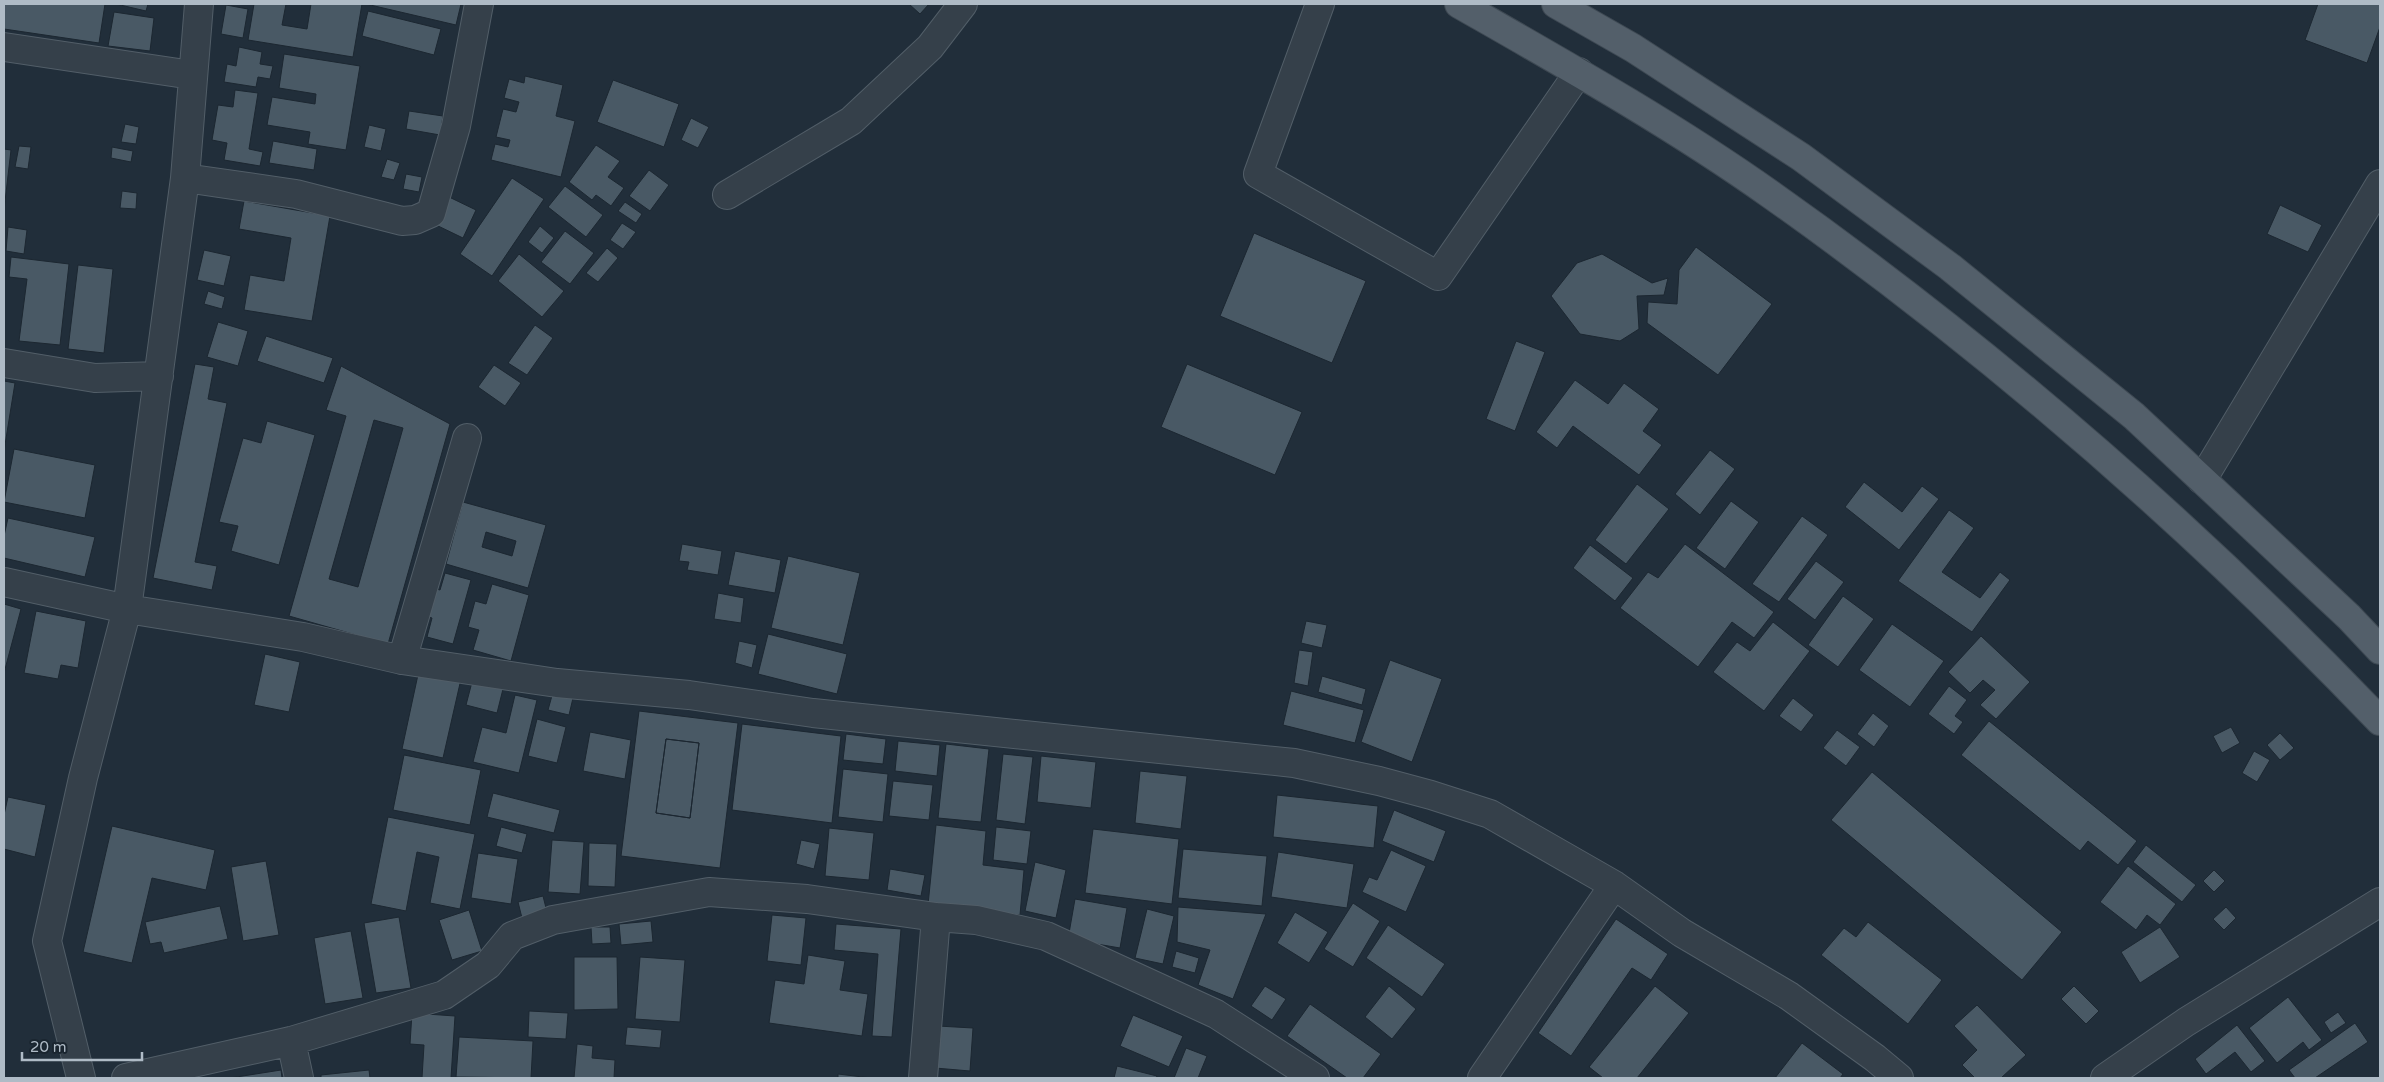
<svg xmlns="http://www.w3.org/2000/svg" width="2384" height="1082" viewBox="0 0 2384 1082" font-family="'Varela Round',sans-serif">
<rect width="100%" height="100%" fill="#212e3a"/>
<path fill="#495965" stroke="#1c2731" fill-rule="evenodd" d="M 4,4 L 105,4 L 99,43 L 4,29 Z
M 116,4 L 148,4 L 146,11 Z
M 254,4 L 286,4 L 282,25 L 307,29 L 311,4 L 362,4 L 353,57 L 248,40 Z
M 366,4 L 461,4 L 456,25 Z
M 909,4 L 929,4 L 920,14 Z
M 2318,4 L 2380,4 L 2380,27 L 2367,63 L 2305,40 Z
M 226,5 L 248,9 L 243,38 L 221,34 Z
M 368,11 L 441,29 L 434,55 L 362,36 Z
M 114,12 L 154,18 L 150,51 L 108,46 Z
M 239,47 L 262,52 L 260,64 L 273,66 L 270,79 L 258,77 L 256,87 L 224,82 L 227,64 L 236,66 Z
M 284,54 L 360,66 L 346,150 L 308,144 L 310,132 L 267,125 L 272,97 L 315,104 L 316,94 L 279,88 Z
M 525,76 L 563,85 L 556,116 L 575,121 L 561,177 L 491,160 L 495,144 L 508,147 L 510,140 L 496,137 L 503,109 L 516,112 L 519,102 L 504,98 L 509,79 L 524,83 Z
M 613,80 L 679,104 L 664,147 L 597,122 Z
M 235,90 L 258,93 L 249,149 L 263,152 L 260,166 L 224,160 L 227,143 L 212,140 L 218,105 L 233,107 Z
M 409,111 L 443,116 L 440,135 L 406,129 Z
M 691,118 L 709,127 L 698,148 L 681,140 Z
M 125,124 L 139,127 L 136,144 L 121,142 Z
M 369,125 L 386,129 L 381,151 L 364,147 Z
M 273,141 L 317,149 L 314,170 L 269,163 Z
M 596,145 L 620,161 L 608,177 L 624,188 L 611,206 L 596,195 L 592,200 L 569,182 Z
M 19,146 L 31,147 L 28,169 L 15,167 Z
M 112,147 L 133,151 L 131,162 L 111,158 Z
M 4,149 L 11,150 L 4,210 Z
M 387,159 L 400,163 L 394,180 L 381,177 Z
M 649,170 L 669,185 L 650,211 L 629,196 Z
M 406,174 L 422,177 L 419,192 L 403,189 Z
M 512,178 L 544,199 L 492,276 L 460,254 Z
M 565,186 L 603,215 L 586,237 L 548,207 Z
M 122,191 L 137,193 L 136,209 L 120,208 Z
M 447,196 L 476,210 L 463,238 L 434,224 Z
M 244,201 L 330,216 L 312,321 L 244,310 L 250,275 L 284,281 L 291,238 L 239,229 Z
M 625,202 L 642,214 L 636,223 L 618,211 Z
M 2280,205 L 2322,225 L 2308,252 L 2267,234 Z
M 622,223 L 636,232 L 623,249 L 610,240 Z
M 540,226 L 554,238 L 542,253 L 528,242 Z
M 8,227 L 27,230 L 24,254 L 6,251 Z
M 565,231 L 594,253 L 570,284 L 541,262 Z
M 1254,233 L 1366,281 L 1332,363 L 1220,316 Z
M 1696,247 L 1772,304 L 1718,375 L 1647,323 L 1648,302 L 1677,304 L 1679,270 Z
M 607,248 L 618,258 L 598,282 L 586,273 Z
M 204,250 L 231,256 L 224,286 L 197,280 Z
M 519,254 L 564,291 L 542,317 L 498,281 Z
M 1602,254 L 1652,283 L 1668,278 L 1664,295 L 1637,296 L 1639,329 L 1620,341 L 1580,334 L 1551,296 L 1577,263 Z
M 11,257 L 69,264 L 60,345 L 19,341 L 27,279 L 9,277 Z
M 78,265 L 113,269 L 104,353 L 68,349 Z
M 208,291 L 225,297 L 222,309 L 204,304 Z
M 218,322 L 248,331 L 238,366 L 207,357 Z
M 535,325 L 553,338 L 527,375 L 508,363 Z
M 266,336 L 333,358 L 324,383 L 257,361 Z
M 1516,341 L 1545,352 L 1515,431 L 1486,419 Z
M 195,364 L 214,367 L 208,399 L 227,403 L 195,562 L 217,566 L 212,590 L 153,578 Z
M 1187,364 L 1302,412 L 1275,475 L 1161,427 Z
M 494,365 L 521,383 L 505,406 L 478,387 Z
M 341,366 L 450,424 L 388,644 L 289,616 L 346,416 L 326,410 ZM 374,420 L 403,428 L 358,587 L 329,579 Z
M 1575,380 L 1608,404 L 1624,383 L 1659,409 L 1643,431 L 1662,445 L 1639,475 L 1573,426 L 1557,448 L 1536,432 Z
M 4,381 L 15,383 L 4,451 Z
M 267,421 L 315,435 L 279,565 L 231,551 L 238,526 L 219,522 L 243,438 L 261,443 Z
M 14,449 L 95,465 L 85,518 L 4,502 Z
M 1710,450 L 1735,469 L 1700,515 L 1675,494 Z
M 1864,482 L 1902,512 L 1922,486 L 1939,499 L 1899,550 L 1845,507 Z
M 1637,484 L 1669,509 L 1626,564 L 1595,540 Z
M 1731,501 L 1759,522 L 1725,569 L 1696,548 Z
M 463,502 L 546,525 L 528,588 L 446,564 ZM 486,532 L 516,541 L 512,556 L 482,547 Z
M 1949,510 L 1974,528 L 1942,572 L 1980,598 L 2000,572 L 2010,580 L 1972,632 L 1898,581 Z
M 1802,516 L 1828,535 L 1779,602 L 1752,584 Z
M 8,518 L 95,537 L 85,577 L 4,558 L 4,536 Z
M 682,544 L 722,551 L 718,575 L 687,570 L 689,562 L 679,561 Z
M 1685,544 L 1774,612 L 1754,638 L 1732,622 L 1698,667 L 1620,608 L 1648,572 L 1658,578 Z
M 1590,545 L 1633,578 L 1615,601 L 1573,568 Z
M 735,551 L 781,560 L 775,593 L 728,585 Z
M 788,556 L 860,573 L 843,645 L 771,628 Z
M 1816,561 L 1844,582 L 1815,620 L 1787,599 Z
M 445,573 L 471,580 L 453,644 L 427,637 L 432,618 L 422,615 L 430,587 L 440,590 Z
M 492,584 L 529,595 L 511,661 L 473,650 L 479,630 L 468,627 L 475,601 L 486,604 Z
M 718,593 L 744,598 L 741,623 L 714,619 Z
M 1843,596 L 1874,619 L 1838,667 L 1808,645 Z
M 4,604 L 21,609 L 4,673 Z
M 36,611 L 86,621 L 78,668 L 61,665 L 58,679 L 24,673 Z
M 1306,621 L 1327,625 L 1322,648 L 1301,643 Z
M 1773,622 L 1810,651 L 1764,711 L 1713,672 L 1737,642 L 1750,651 Z
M 1892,624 L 1944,661 L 1910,707 L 1859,670 Z
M 768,634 L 847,654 L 837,694 L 758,674 Z
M 1981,636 L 2030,682 L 1996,719 L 1980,705 L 1995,690 L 1983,680 L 1970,693 L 1948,672 Z
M 739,641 L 757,645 L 752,668 L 735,663 Z
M 1299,650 L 1313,652 L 1308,686 L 1294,683 Z
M 265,654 L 300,662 L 289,712 L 254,705 Z
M 1390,660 L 1442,679 L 1412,762 L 1361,742 Z
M 419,670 L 461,679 L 443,758 L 402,749 Z
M 1322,676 L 1366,689 L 1362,705 L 1318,692 Z
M 472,682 L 503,689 L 497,713 L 466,705 Z
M 1949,686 L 1967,700 L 1955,716 L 1963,722 L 1954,734 L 1928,714 Z
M 1291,691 L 1364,710 L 1355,743 L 1283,725 Z
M 553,692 L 573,698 L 569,715 L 548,710 Z
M 515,695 L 537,700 L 519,773 L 473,762 L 482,727 L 506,733 Z
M 1793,698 L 1814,715 L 1801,732 L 1779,716 Z
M 639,711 L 738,723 L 720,868 L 621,856 ZM 666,739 L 699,743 L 690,818 L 656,813 Z
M 1873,713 L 1889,726 L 1874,747 L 1857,734 Z
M 537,719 L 566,727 L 557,763 L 528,756 Z
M 1989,721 L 2137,841 L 2118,865 L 2088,841 L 2080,851 L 1961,755 Z
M 742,724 L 841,736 L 832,823 L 732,810 Z
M 2231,727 L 2240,743 L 2222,753 L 2213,736 Z
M 1837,730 L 1860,747 L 1846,766 L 1823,748 Z
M 590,732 L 631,740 L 625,779 L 583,771 Z
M 2280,733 L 2294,748 L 2280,760 L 2267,745 Z
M 846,734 L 886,739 L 883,764 L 843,760 Z
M 666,739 L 699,743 L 690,818 L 656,813 Z
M 898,741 L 940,745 L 937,776 L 895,771 Z
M 946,744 L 989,749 L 981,822 L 938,818 Z
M 2254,751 L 2270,760 L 2257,782 L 2242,773 Z
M 1003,754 L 1033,757 L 1025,824 L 996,820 Z
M 404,755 L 481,770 L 470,825 L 393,810 Z
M 1041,756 L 1096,762 L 1091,808 L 1037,802 Z
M 843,769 L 888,774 L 883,822 L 838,817 Z
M 1140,771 L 1187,776 L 1181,829 L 1135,823 Z
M 1872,772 L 2062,932 L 2022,980 L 1831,820 Z
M 893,781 L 933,785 L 929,820 L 889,816 Z
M 493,793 L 560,810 L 554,833 L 487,817 Z
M 1277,795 L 1378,806 L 1374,848 L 1273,837 Z
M 8,797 L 46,805 L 35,857 L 4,849 L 4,815 Z
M 1394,810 L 1446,831 L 1434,862 L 1382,841 Z
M 388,817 L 475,834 L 460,909 L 430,903 L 439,857 L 417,852 L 406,911 L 371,904 Z
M 936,825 L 986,831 L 983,865 L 1024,870 L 1020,915 L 928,905 Z
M 112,826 L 215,850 L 206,890 L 152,878 L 132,963 L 83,952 Z
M 501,827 L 527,834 L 522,853 L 496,846 Z
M 996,827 L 1031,831 L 1027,864 L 993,860 Z
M 829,828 L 874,833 L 869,880 L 825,876 Z
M 1093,829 L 1179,839 L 1172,904 L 1085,893 Z
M 552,840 L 584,842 L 580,894 L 548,892 Z
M 801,840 L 820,844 L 814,869 L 796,864 Z
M 589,843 L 617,844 L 615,887 L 588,886 Z
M 2146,845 L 2196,885 L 2182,902 L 2133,862 Z
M 1183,849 L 1267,856 L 1262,906 L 1178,898 Z
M 1391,850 L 1426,866 L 1406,912 L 1362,892 L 1369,877 L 1377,880 Z
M 1278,852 L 1354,864 L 1347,908 L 1271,897 Z
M 478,853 L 518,859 L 511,904 L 471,898 Z
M 266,861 L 279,935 L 243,941 L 231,867 Z
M 1035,862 L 1066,870 L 1056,918 L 1025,911 Z
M 2128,866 L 2176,904 L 2160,925 L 2147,915 L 2136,930 L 2100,902 Z
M 890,869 L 925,875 L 921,896 L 887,890 Z
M 2214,870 L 2225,881 L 2214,892 L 2203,881 Z
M 543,896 L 547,912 L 522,918 L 518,902 Z
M 1075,899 L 1127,908 L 1120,948 L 1068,939 Z
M 1353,903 L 1380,921 L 1353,967 L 1324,949 Z
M 220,906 L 228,939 L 164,953 L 161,942 L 150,944 L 145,922 Z
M 1178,907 L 1266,914 L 1233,999 L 1198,985 L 1210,950 L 1177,942 Z
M 2226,907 L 2236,918 L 2224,930 L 2213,919 Z
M 1147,909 L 1174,916 L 1163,964 L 1135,958 Z
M 469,910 L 482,951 L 452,960 L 439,920 Z
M 1295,912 L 1328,932 L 1309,963 L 1277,943 Z
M 772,915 L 806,918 L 801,965 L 767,961 Z
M 399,917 L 411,988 L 376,993 L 364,923 Z
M 1616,919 L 1668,954 L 1651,980 L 1632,968 L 1571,1056 L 1538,1033 Z
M 651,921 L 653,942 L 621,945 L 619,924 Z
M 1868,922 L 1942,980 L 1908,1024 L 1821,955 L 1844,928 L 1856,937 Z
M 836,924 L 901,929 L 892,1037 L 872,1036 L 878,954 L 834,950 Z
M 1388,925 L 1445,964 L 1422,997 L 1366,958 Z
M 591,927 L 610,927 L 611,943 L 592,944 Z
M 2160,927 L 2180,957 L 2140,983 L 2121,952 Z
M 351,931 L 363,998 L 325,1004 L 314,938 Z
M 1176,951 L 1199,958 L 1195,973 L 1172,967 Z
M 808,955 L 845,961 L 840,990 L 868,994 L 862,1036 L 769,1023 L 775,980 L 804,984 Z
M 574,957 L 617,957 L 618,1009 L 574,1010 Z
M 640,957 L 685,960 L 680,1022 L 635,1019 Z
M 1265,986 L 1286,999 L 1272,1020 L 1251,1006 Z
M 1389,986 L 1416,1009 L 1392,1039 L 1365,1017 Z
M 1655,986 L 1689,1013 L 1637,1078 L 1603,1078 L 1589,1067 Z
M 2074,986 L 2099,1011 L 2086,1024 L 2061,999 Z
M 2288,997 L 2322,1040 L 2309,1050 L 2303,1042 L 2277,1063 L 2249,1028 Z
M 1310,1004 L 1381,1054 L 1363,1078 L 1347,1078 L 1287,1036 Z
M 1977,1005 L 2026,1055 L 2001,1078 L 1975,1078 L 1962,1065 L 1977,1050 L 1954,1026 Z
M 529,1011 L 568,1013 L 566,1039 L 528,1037 Z
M 2338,1012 L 2346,1023 L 2331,1033 L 2324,1022 Z
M 412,1013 L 455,1016 L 451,1078 L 422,1078 L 424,1045 L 410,1044 Z
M 1133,1015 L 1183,1036 L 1169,1067 L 1120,1046 Z
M 2355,1023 L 2368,1042 L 2315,1078 L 2295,1078 L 2289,1070 Z
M 2237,1025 L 2265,1061 L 2251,1072 L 2235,1052 L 2206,1074 L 2195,1059 Z
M 938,1026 L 973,1028 L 970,1071 L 935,1068 Z
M 627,1027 L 662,1030 L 660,1048 L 625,1045 Z
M 459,1037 L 533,1041 L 531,1078 L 456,1077 Z
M 1802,1043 L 1843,1074 L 1840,1078 L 1775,1078 Z
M 577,1044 L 593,1046 L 592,1058 L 615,1060 L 614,1078 L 574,1078 Z
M 1186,1048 L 1207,1056 L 1198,1078 L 1174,1078 Z
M 1117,1066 L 1157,1076 L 1156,1078 L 1114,1078 Z
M 281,1070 L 282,1078 L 230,1078 Z
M 369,1070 L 370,1078 L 321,1078 L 321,1075 Z
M 838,1074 L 871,1078 L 838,1078 Z"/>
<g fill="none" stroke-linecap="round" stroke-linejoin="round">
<g stroke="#525e68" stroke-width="30">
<path id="minor" d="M 1320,4 L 1258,174 L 1438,276 L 1579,72
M 4,47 L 192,75
M 185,178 L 296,194 L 402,221 L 415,220 L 431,213 L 456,126 L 479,4
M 727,195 L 851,121 L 930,47 L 963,4
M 4,363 L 95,378 L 159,376
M 2202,480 L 2380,184
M 4,582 L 127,609 L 303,637 L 402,660 L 557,683 L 689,695 L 813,713 L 1294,763 L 1379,781 L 1431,795 L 1490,814 L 1614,885 L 1682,933 L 1789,996 L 1875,1058 L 1899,1078
M 402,660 L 467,438
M 291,1041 L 299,1078
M 81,1078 L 47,941 L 83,778 L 127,609 L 185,178 L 199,4
M 126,1078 L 291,1041 L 444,995 L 488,965 L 512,936 L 553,920 L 709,892 L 807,899 L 936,917 L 976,920 L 1046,936 L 1216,1014 L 1315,1078
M 923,1078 L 936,917
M 1482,1078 L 1614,885
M 2105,1078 L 2186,1022 L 2380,902"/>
</g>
<g stroke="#3e4953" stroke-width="30">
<path id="primary" d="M 1459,4 C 1564,64 1671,124 1770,194 C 1988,348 2196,529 2380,721
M 1556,4 L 1633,48 L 1801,157 L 1950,267 L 2134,416 L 2349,617 L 2380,650"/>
</g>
<use href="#minor" stroke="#35404a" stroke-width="28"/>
<use href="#primary" stroke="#535f6a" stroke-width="28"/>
</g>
<rect width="2384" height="1082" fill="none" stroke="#afbbc6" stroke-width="10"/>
<path d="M22 1052v8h120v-8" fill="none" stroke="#afbbc6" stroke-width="2.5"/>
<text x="30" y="1052" font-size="15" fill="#afbbc6" stroke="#1a252f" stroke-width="4" paint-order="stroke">20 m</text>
</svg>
